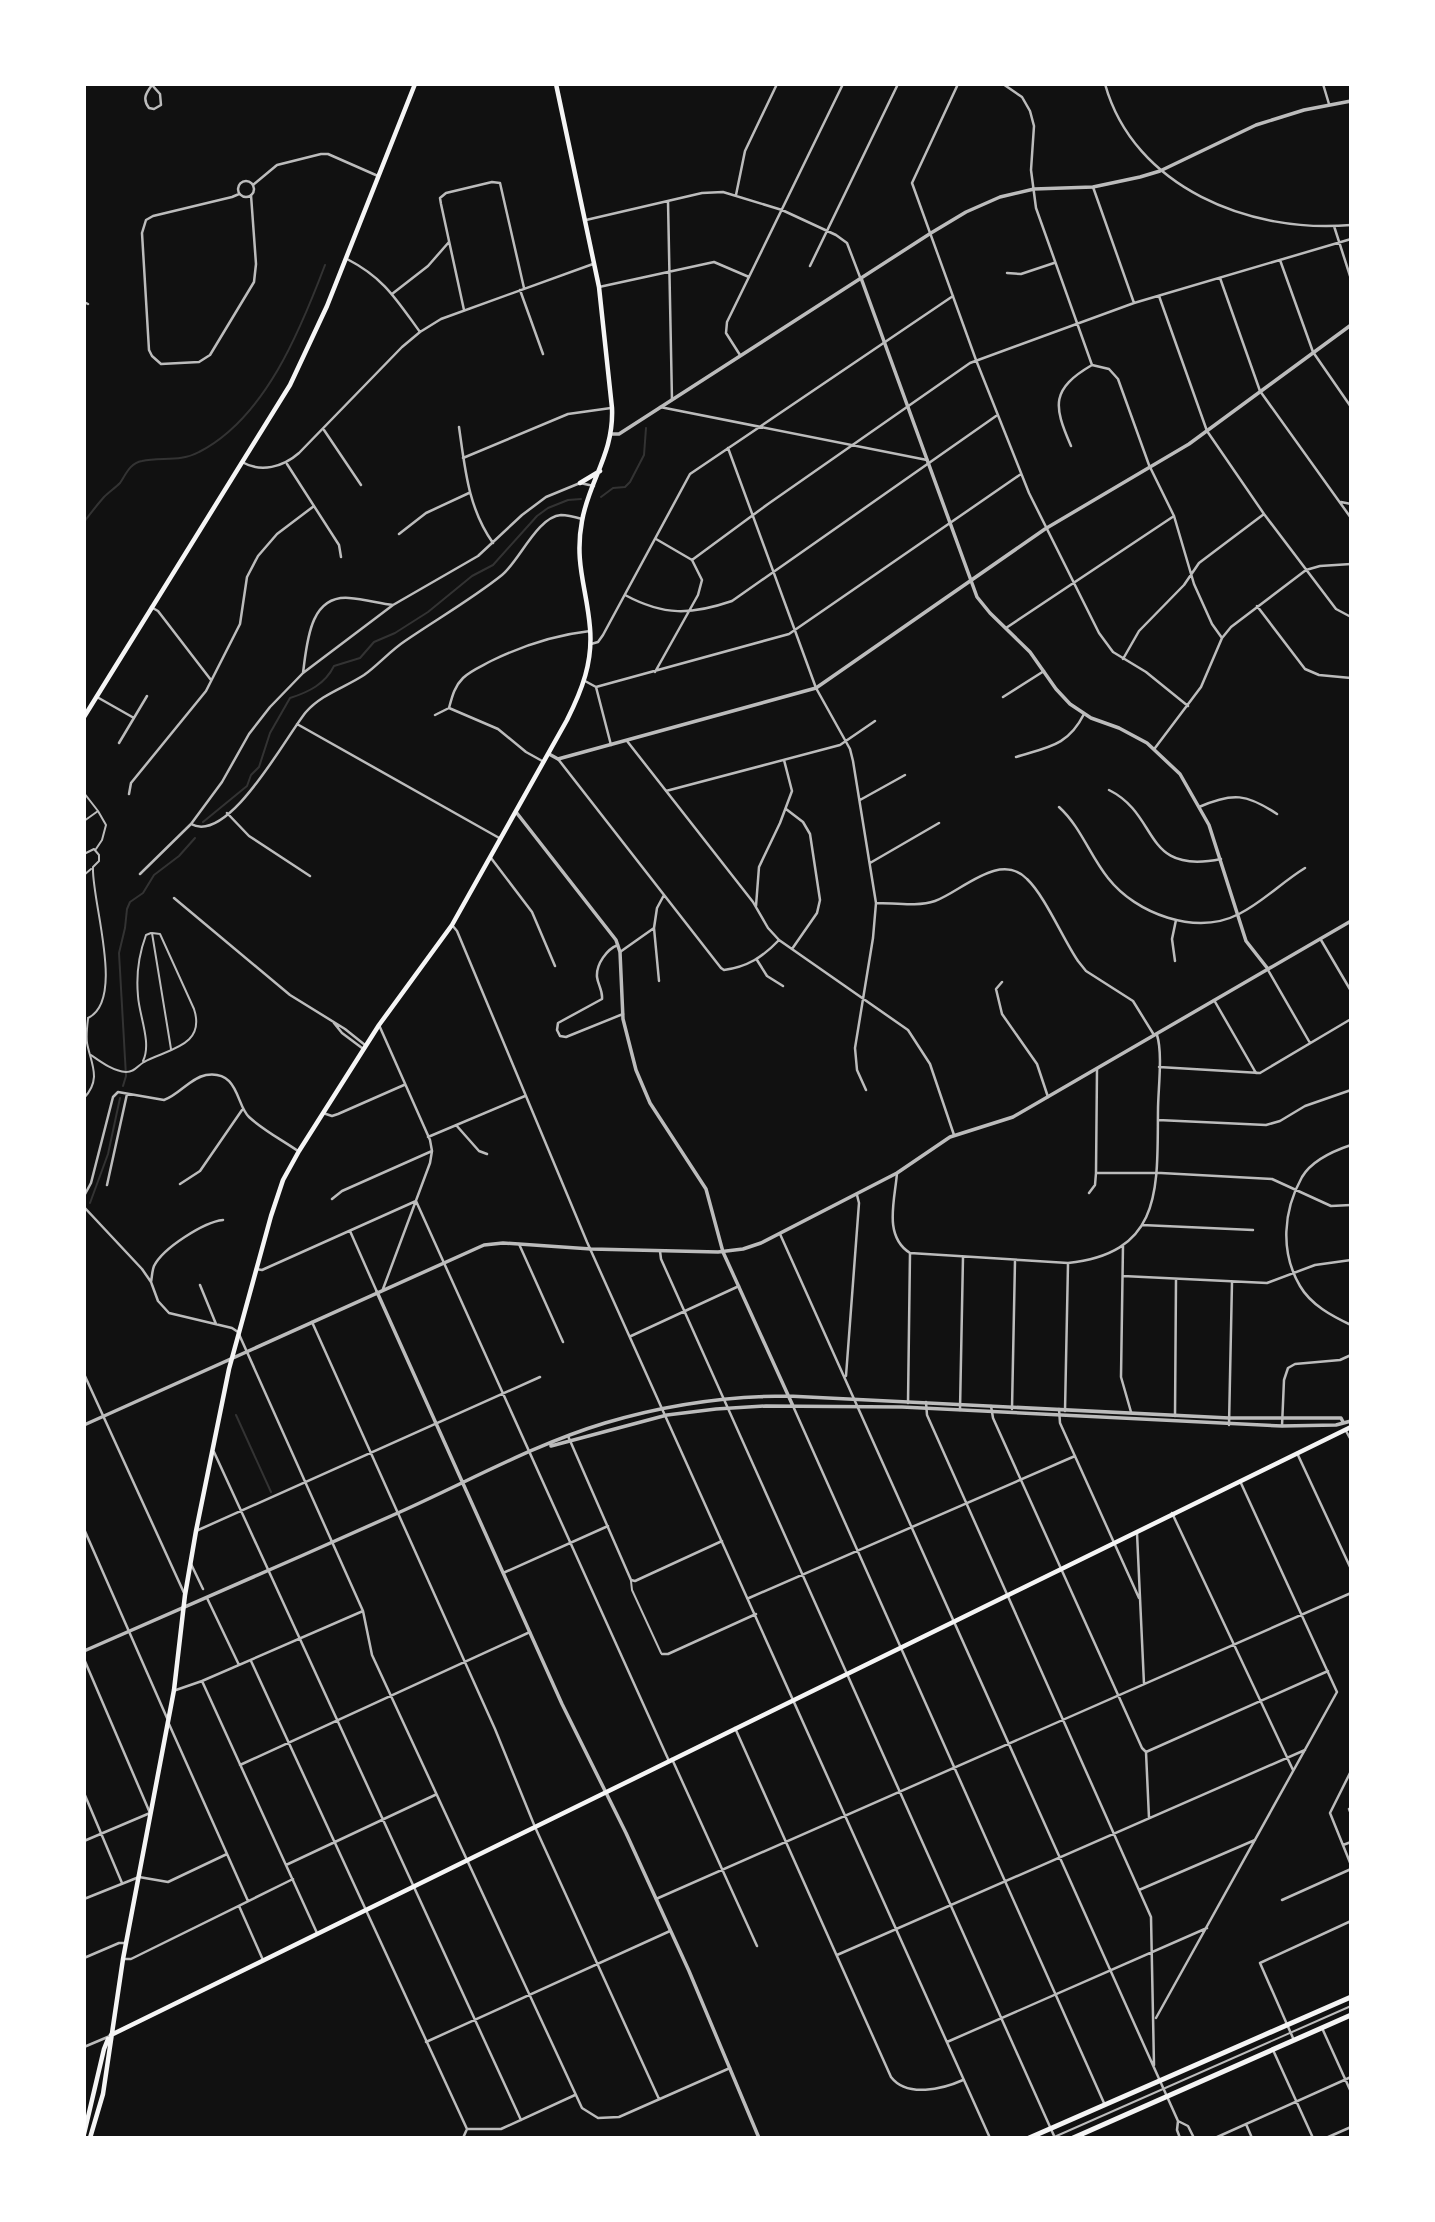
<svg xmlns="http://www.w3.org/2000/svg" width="1435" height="2222" viewBox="0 0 1435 2222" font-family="'Varela Round',sans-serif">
<rect width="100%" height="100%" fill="#111"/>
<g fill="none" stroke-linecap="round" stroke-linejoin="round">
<path stroke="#333" stroke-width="2" d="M 601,497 L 613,488 L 625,487 L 630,482 L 644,455 L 646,428
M 84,522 C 90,514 97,505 104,497 C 109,492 115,488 120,483 C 126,474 130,463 142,461 C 161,457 181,462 199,452 C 265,418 300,331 325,265
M 203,822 L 247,786 L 251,775 L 259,767 L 270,733 L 290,698 C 309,692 325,684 334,666 L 360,658 L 374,642 L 395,633 L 428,612 L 472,576 L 493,565 L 537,516 L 548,508 L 568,500 L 581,499
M 123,1086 L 126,1076 L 119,953 L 125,928 L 127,909 L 130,902 L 143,893 L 154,875 L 179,856 L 195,838
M 90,1203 L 108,1154 L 120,1098
M 236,1415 L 271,1492"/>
<path stroke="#bcbcbc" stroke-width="2" d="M 84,793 L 98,811 L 84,821
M 96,849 L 102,840 L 106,825 L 98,811
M 84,854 L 94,849 L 99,855 L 99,861 L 93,867 C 91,900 126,1000 88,1018
M 84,875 L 91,869
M 152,933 L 171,1049
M 91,1055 C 101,1062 113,1071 126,1072 C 135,1072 137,1066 144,1062 C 168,1049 206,1046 194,1009 L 160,934 L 152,933
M 143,1061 C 152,1043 139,1015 138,996 C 136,975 139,954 146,935 L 151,933
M 84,1098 C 102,1079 91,1064 87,1043 C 86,1035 87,1027 88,1019
M 631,1581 L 632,1590 L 661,1653
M 1052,2138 L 1351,2006"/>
<path stroke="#bcbcbc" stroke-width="2.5" d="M 958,84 L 912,183 L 976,360 L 1029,493 L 1099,633 L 1113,652 L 1146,672 L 1188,706
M 1003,84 L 1022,97 L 1030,111 L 1034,126 L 1031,170 L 1036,208 L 1092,365
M 1105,84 C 1134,188 1251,234 1351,225
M 1323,84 L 1329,104
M 152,85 L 160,94 L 161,105 L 154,109 L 149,108 C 142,99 146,93 152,85 Z
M238 189a8 8 0 1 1 16 0a8 8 0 1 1-16 0Z
M 253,185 L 277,165 L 321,154 L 328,154 L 378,176
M 1093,187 L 1134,303
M 239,194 L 232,197 L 153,216 L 146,220 L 142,233 L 149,350 L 152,356 L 161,364 L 199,362 L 210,355 L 254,282 L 256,264 L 251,195
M 736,195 L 745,151 L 777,84
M 668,201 L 672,400
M 586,220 L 702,193 L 723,192 L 782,210 L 836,235 L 847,243 L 860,277
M 1334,226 L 1351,279
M 347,259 C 384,278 396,299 420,332
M 1280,260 L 1313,352 L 1351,407
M 810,266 L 898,84
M 1007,273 L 1021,274 L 1054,263
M 1220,278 L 1260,391 L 1351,518
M 599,287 L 714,262 L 749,277
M 520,290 L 543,354
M 392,294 L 428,266 L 449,242
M 1159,296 L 1207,431 L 1264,514 L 1336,609 L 1351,617
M 84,302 L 88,304
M 464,310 L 441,204 L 440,198 L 446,193 L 492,182 L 500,183 L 524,288
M 740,355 L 726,333 L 727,322 L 843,84
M 1092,365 L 1109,369 L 1118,379 L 1149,465 L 1174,516 L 1194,584 L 1212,624 L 1222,638
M 660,407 L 927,460
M 459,427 C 465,468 468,508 493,543
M 324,430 L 361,485
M 1071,446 C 1053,405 1051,389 1092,365
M 728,448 L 816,688 L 850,749 L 853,761 L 876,903 L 873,938 L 855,1048 L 857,1070 L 866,1090
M 463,458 L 568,414 L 611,408
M 242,462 C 261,473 283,467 299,453 L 402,347 L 420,332 L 441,319 L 593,264
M 287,464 L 339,545 L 341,557
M 1341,502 L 1351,504
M 399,534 L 426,513 L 469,493
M 692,560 L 768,504 L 970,363 L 1134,303 L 1351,239
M 625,595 C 664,616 691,615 732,601 L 996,416
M 1257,606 L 1305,669 L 1319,675 L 1351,678
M 151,607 L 158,611 L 211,680
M 1006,628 L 1174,516
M 591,644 L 598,642 L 603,635 L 690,474 L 953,296
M 1123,659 L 1139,631 L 1184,585 L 1199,563 L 1264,514
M 655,672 L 698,595 L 702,580 L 692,560 L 656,539
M 303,673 C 307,644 309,595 349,598 C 364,599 378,603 393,605
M 585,681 L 596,687 L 611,745
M 596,687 L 789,634 L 1021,474
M 97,697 L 134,718
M 1003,697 L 1044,671
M 449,708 C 452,697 454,687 463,678 C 470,671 482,666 491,661 C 524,645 554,635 590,631
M 435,715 L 449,708 L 498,729 L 526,752 L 544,762
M 297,724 L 501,839
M 627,741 L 753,902 L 768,928 L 779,940 L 908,1030 L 930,1064 L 954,1135
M 119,743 L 147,696
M 1155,748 L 1201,687 L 1222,638 L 1231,627 L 1306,570 L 1320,566 L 1351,564
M 1016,757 C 1048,747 1068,746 1084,714
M 558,759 L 721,968 L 724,970 C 747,967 763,957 779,940
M 1109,790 C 1161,816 1141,875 1221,859
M 666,791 L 840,745 L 875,721
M 129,794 L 131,783 L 206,691 L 240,624 L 247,577 L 258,556 L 277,534 L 314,506
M 860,800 L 905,775
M 1059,807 C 1081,827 1090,856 1108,878 C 1136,914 1196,936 1239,914 C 1263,902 1282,882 1305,868
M 1199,807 C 1233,792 1247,794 1277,814
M 786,809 L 803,822 L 810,834 L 820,900 L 817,913 L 792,949
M 227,813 L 249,836 L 310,876
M 191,824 C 229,845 286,736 306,712 C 322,694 344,688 364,675 C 378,665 390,651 405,641 C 437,619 472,599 502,575 C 520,560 537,517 561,515 C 568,515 575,517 582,519
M 491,858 L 532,912 L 555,966
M 870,863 L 939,823
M 140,874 L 191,824 L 222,782 L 249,734 L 270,707 L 303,673 L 393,605 L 478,556 L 522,515 L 546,497 L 580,483 L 594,486
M 174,898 L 290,995 L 345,1029 L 365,1045
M 876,903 C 894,903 918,907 935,901 C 962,891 1000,851 1027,879 C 1045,896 1063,939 1078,961 L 1086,971 L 1133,1001 L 1154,1035
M 756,906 L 759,867 L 780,823 L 792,791 L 784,760
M 452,925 L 457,931 L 587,1242 L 990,2138
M 654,928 L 659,981
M 1321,940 L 1351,991
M 618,945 C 607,949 596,964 597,977 C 598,985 603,991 602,999 L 558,1023 L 557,1030 L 560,1036 L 566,1037 L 623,1014
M 620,952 L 654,928 L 657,908 L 664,895
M 757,960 L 767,976 L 783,986
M 1175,961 L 1172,939 L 1176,920
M 1268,970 L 1310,1043
M 1002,982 L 996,989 L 1002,1014 L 1037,1064 L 1048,1097
M 1214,1000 L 1256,1073
M 334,1023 L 342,1033 L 362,1048
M 379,1025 L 430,1140 L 432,1151 L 430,1163 L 383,1289
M 1159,1067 L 1260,1073 L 1351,1019
M 323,1113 L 332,1116 L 338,1114 L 404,1085
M 1158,1120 L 1266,1125 L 1280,1121 L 1305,1106 L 1351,1090
M 456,1125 L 479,1151 L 487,1154
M 428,1137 L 525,1096
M 1351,1145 C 1333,1151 1312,1160 1302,1177 C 1283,1211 1280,1252 1300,1286 C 1311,1305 1332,1316 1351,1325
M 897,1173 C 895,1200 883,1236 910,1253
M 1096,1173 L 1161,1173 L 1272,1179 L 1331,1206 L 1351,1205
M 180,1184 L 200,1171 L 242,1110
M 107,1185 L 127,1094
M 1089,1193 L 1095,1185 L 1096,1173 L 1097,1069
M 84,1196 L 91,1183 L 113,1097 L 118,1092 L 164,1100 C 179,1095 190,1078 206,1075 C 239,1070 236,1105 249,1117 C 263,1130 282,1140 298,1151
M 332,1199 L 342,1191 L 432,1151
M 84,1207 L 142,1269 L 151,1282 L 158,1301 L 169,1313 L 232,1328 L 238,1332 L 363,1611 L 372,1655 L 582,2108 L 598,2118 L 619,2117 L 730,2068
M 1142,1225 L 1253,1230
M 350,1231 L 377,1292
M 780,1234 L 1178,2121 L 1177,2130 L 1180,2138
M 519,1244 L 563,1342
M 1123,1245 L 1121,1377 L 1131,1412
M 660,1251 L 661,1259 L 1055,2138
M 910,1253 L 1068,1263 C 1164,1253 1157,1186 1158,1110 C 1158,1090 1163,1054 1157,1035
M 256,1269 L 262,1270 L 416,1201 L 669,1761
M 1123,1276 L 1267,1283 L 1315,1265 L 1351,1260
M 151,1282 C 152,1277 152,1271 154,1266 C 163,1248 204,1222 223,1220
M 200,1285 L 216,1324
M 312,1322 L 495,1729 L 535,1827 L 659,2099
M 631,1336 L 739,1286
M 84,1374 L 185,1595
M 846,1376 L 859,1203 L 857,1195
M 926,1402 L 927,1415 L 1151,1917 L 1154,2065
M 908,1403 L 910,1253
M 793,1406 L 1104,2103
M 991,1406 L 993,1418 L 1142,1748 L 1146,1752
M 1012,1409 L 1015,1261
M 1059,1409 L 1060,1423 L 1139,1598
M 960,1410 L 963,1257
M 1065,1411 L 1068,1264
M 1175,1416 L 1176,1279
M 1229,1425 L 1232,1282
M 1282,1426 L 1284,1380 L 1288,1368 L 1295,1364 L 1340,1360 L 1351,1355
M 1346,1431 L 1351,1440
M 568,1436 L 631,1580 L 635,1581 L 722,1541
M 214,1452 L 521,2120
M 1297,1453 L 1351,1569
M 1172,1513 L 1293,1770
M 84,1529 L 167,1718
M 196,1531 L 540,1377
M 1137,1533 L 1144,1684
M 191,1564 L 203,1589
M 503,1573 L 608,1526
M 207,1598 L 239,1665
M 749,1598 L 1075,1456
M 662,1654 L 668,1654 L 756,1614
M 84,1659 L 150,1813 L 84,1841
M 251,1661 L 467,2129 L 501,2129 L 575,2095
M 202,1681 L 317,1933
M 176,1690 L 202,1681 L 363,1611
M 169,1724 L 248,1901
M 735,1728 L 891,2077 C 907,2098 943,2089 963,2080
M 1146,1752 L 1328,1671
M 1146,1752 L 1149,1818
M 672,1759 L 757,1946
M 240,1765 L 530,1632
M 1351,1771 L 1330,1813 L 1351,1865
M 84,1793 L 122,1883
M 1349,1809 L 1351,1814
M 1343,1845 L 1351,1842
M 286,1865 L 435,1795
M 1139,1890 L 1255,1840
M 84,1899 L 139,1877 L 168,1882 L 227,1854
M 656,1899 L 1351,1593
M 1282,1900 L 1351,1869
M 239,1906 L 263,1960
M 837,1955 L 1305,1750
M 84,1958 L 119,1943 L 126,1943
M 123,1959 L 131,1959 L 293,1879
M 1156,2018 L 1337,1692 L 1240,1481
M 1322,2028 L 1351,2092
M 1293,2038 L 1260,1963 L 1351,1921
M 426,2042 L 670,1931
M 947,2042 L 1207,1928
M 84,2047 L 110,2036
M 1273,2050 L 1313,2138
M 1178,2121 L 1188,2126 L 1194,2138
M 1246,2124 L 1252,2138
M 463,2138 L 467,2129
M 1215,2138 L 1351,2077
M 1326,2138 L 1351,2127"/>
<path stroke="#bcbcbc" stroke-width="3.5" d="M 861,278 L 977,597 L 990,613 L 1030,652 L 1056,689 L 1070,704 L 1091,718 L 1119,728 L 1147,743 L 1180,774 L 1209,825 L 1246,941 L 1268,969
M 612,434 L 619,434 L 931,233 L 966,212 L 1000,197 L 1034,189 L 1093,187 L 1140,177 L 1160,171 L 1256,125 L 1304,110 L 1351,101
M 549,754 L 558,759 L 816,688 L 1045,529 L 1189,444 L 1351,325
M 516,812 L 616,940 L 620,952 L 623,1019 L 636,1070 L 650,1103 L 706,1189 L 723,1252 L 793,1406
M 377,1292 L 562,1704 L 626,1833 L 689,1971 L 759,2138
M 84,1425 L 484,1245 L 503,1243 L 591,1249 L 718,1252 L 743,1249 L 761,1243 L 897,1173 L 950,1137 L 1013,1117 L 1351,921
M 551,1446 L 667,1415 L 716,1409 L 766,1406 L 902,1407 L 1282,1426 L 1336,1425 L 1351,1421
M 84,1651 C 190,1605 295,1559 400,1512 C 467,1482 535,1444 605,1423 C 665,1405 725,1396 788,1396 L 1229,1418 L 1341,1418 L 1343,1422"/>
<path stroke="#f5f5f5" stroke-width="4.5" d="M 580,483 L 600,471
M 111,2035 L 1351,1427
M 84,2134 L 104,2049 L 108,2039
M 90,2138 L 103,2094 L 123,1959 L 174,1690 L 185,1595 L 196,1531 L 229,1369 L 271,1216 L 283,1180 L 299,1151 L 379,1025 L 452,925 L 567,720 C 582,690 593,662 590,628 C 587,589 574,563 582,521 C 589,480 614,454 612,408 L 599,287 L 556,84"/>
<path stroke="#f5f5f5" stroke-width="4.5" d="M 84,717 L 290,385 L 327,306 L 415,84"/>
<path stroke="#f5f5f5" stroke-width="5" d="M 1029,2138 L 1351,1997
M 1073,2138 L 1351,2015"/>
</g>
<rect width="1435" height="2222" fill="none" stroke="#ffffff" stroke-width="172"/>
</svg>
